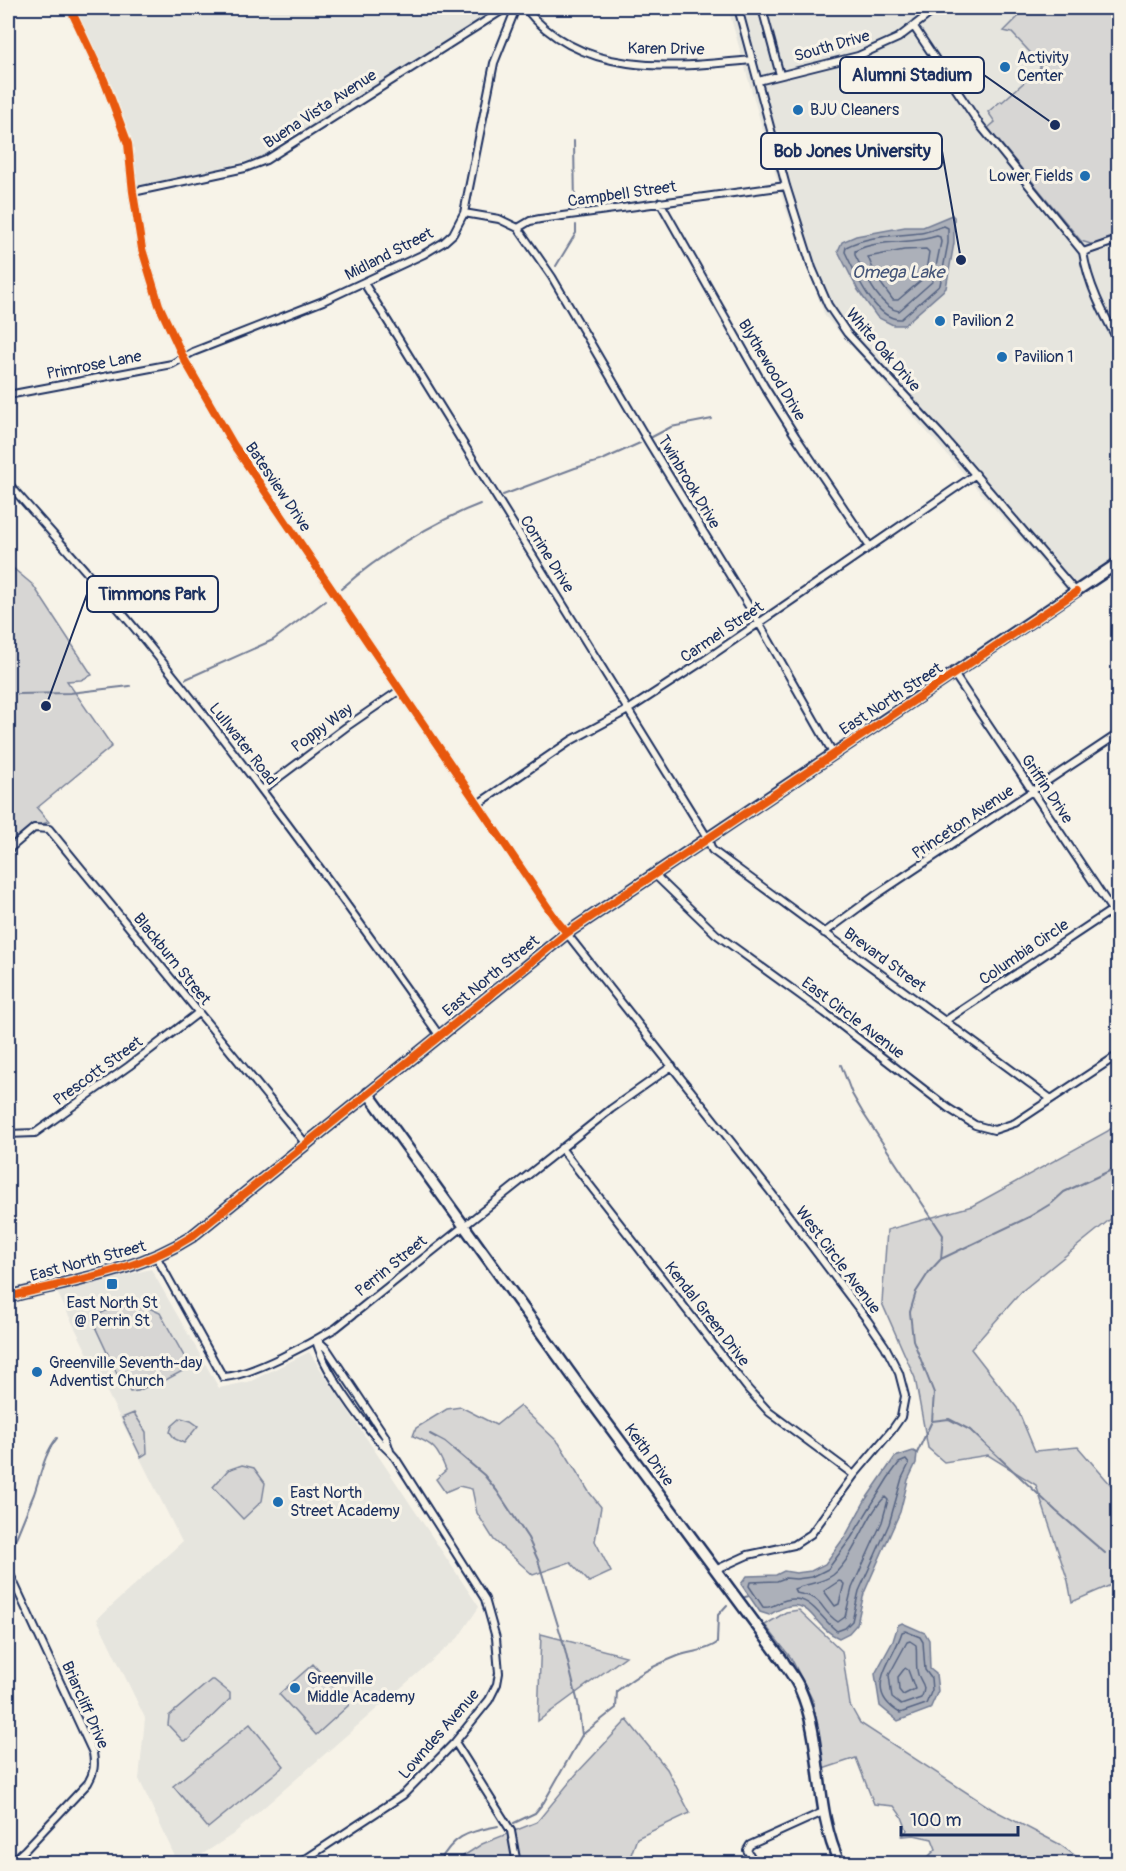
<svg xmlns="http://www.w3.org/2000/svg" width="1126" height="1871" viewBox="0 0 1126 1871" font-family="Pangolin,sans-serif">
<rect width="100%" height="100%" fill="#f7f3e8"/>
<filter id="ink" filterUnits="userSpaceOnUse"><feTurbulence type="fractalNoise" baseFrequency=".0167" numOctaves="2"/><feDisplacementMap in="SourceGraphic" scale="12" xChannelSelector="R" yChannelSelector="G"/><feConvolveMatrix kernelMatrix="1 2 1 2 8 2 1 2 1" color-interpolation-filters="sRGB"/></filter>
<g filter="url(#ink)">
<path fill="#e6e5de" d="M 71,8 L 499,8 L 264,157 L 137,188 L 128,134 Z
M 728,8 L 1118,8 L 1118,556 L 1067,591 L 825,316 L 784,204 Z
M 151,1269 L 219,1388 L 251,1381 L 309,1352 L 479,1607 L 458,1638 L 232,1835 L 189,1863 L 178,1863 L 139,1779 L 145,1718 L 97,1619 L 182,1542 L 57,1292 Z"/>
<path fill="#d7d6d4" stroke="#798299" stroke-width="1.5" d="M 1024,8 L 1118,8 L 1118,234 L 1094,245 L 1081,241 L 988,128 L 995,122 L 988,112 L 1001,101 L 1002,102 L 1040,68 L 1040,63 L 1012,33 L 1004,31 L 1020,15 Z
M 8,564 L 33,585 L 92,675 L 81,680 L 67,681 L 112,746 L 37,808 L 49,822 L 28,828 L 8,844 Z
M 1118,1122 L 1118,1213 L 1022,1291 L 971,1349 L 1017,1408 L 1035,1451 L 1078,1447 L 1118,1493 L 1118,1582 L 1072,1602 L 1068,1581 L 1036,1485 L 988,1455 L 944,1462 L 928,1448 L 915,1378 L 882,1303 L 887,1230 L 972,1206 L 1108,1131 Z
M 125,1307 L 147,1307 L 160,1313 L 190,1367 L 151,1388 L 148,1386 L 138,1391 L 130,1392 L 124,1381 L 120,1380 L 91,1318 L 110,1309 Z
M 520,1406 L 559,1443 L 589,1492 L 601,1507 L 595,1541 L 611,1572 L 589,1582 L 570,1562 L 533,1575 L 494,1540 L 477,1513 L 472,1489 L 459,1486 L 445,1492 L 436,1479 L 446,1470 C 438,1450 434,1444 413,1436 L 416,1428 L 447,1409 L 461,1407 L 496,1425 Z
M 134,1413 L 146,1432 L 147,1453 L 141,1457 L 122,1418 Z
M 181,1418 L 191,1421 L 198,1426 L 184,1443 L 175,1439 L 170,1432 L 172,1426 Z
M 242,1465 L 254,1468 L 265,1483 L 262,1501 L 243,1519 L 213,1487 L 228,1470 Z
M 799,1610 L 842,1651 L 850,1705 L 860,1723 L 992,1809 L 1059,1844 L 1085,1863 L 922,1863 L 936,1849 L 932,1839 L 914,1835 L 902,1836 L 907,1830 L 902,1817 L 894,1806 L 874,1804 L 856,1758 L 823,1769 L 813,1701 L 791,1658 L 765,1625 L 786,1612 Z
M 541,1634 L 626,1656 L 538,1721 Z
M 313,1664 L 349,1705 L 316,1735 L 279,1694 Z
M 211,1680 L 214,1680 L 230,1693 L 230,1699 L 188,1740 L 183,1741 L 168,1725 L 169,1716 Z
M 627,1720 L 667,1769 L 690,1813 L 637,1838 L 628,1863 L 451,1864 L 482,1844 L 537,1822 L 578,1772 Z
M 250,1724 L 284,1766 L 208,1828 L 173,1786 Z"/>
<path fill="#acb0b9" stroke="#727c95" stroke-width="1.5" d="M 952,215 L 954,217 L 954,243 L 946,288 L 904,325 L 893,325 L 877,317 L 858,290 L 838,251 L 842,242 L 856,236 L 905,227 L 923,227 Z
M 913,1451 L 917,1453 L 916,1463 L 908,1480 L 900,1512 L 864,1593 L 857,1624 L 849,1633 L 839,1638 C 808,1625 812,1588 769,1615 L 760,1612 L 741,1584 L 747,1576 L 776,1575 L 784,1571 L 796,1573 L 811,1571 L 825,1564 L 846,1535 L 866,1499 L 895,1457 Z
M 902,1623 L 925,1633 L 929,1640 L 930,1669 L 936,1674 L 938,1691 L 930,1709 L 898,1721 L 880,1706 L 875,1674 L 893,1641 L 898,1625 Z"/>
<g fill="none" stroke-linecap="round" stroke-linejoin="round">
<path stroke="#556382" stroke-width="1.5" d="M 944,226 L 948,228 L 948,243 L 940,285 L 901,319 C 875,321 855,272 845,252 L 846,247 C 869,235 896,236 921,233 C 929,232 936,228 944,226 Z
M 937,236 L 940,237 L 941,242 L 933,281 L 899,311 C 879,308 864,272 855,255 L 855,251 C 880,238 911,245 937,236 Z
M 926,249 L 929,252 L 925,277 L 898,300 L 893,300 L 877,278 L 868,257 L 904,250 Z
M 906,1460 L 909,1464 L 902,1478 L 889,1524 L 859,1591 L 852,1621 L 845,1628 L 837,1631 C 819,1618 812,1594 786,1600 C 777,1602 772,1609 763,1607 L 749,1586 L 750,1582 L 777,1581 L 785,1578 L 796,1579 L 812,1577 L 828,1569 L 851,1538 L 888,1478 L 899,1463 Z
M 885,1497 L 888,1500 L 882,1522 L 852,1588 L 845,1617 L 838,1622 C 817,1608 827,1598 796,1593 L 794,1589 C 806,1583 821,1584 833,1575 C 856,1556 865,1516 885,1497 Z
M 839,1581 L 842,1582 L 844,1584 L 839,1604 L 835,1606 L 824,1591 Z
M 905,1631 L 920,1637 L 923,1642 L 925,1670 L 931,1678 L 932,1690 L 926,1704 L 900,1713 C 861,1690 893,1662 902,1632 Z
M 910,1641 L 916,1645 C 917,1653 916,1662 917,1670 C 918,1683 929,1683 921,1698 L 901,1705 L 892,1698 L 889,1675 L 907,1642 Z
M 905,1668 L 908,1670 L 915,1689 L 903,1695 L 899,1690 L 898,1677 Z"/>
<path stroke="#727c95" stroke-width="2" d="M 574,141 L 575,207
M 556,266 L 576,233 L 576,225
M 652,437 L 671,427 L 712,419
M 503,495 L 575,468 L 600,461 L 640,443
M 341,589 C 378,556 433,522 480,504
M 186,679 L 273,640 L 325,601
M 18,694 L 70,693 L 130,686
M 841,1065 L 852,1094 L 863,1113 L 943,1235 L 941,1259
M 932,1421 L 949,1419 L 970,1430 L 1056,1511 L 1105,1553
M 430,1434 L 445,1442 L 484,1475 L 497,1491 L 528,1538 L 538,1560 L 563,1642 L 578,1703 L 582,1735
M 917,1453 L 932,1421 L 934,1393 L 913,1340 L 910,1312 L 916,1292 L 929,1272 L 941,1259 L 1029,1217 L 1052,1203 L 1064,1192 L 1118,1167
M 9,1555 C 17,1535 26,1514 34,1494 C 41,1474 44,1454 57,1438
M 745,1597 L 749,1596
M 514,1823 L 535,1813 L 544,1802 L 582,1735 L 616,1708 L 617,1691 C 638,1674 653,1666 678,1656 C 691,1651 705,1652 717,1643 L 718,1615 L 727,1605
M 438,1864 C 455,1834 466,1833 498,1826"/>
<g stroke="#1b2f5e" stroke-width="10">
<path id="street" d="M 70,8 L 104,80 L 128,144 L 133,192 L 142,249 L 159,305 L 184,359 L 233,444 L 557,921 L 770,1191 L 868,1321 L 885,1346 L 899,1373 L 905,1396 L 901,1417 L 892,1430 L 854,1475 L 811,1534 L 794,1545 L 748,1555 L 715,1570
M 525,8 C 581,78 672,68 752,60
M 738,8 L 786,186 L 812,268 L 828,305 L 847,333 L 942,436 L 1076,592
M 762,8 L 780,75
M 914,27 L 980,125 L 1083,252
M 758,81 L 858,56 L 898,38 L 937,8
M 133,192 L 245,168 L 266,160 L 506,8
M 660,202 L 764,386 L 796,437 L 870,547
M 464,213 L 499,219 L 518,228 L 530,221 L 540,219 L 786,186
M 518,228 L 552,277 L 649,443 L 759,623 L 833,753
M 1083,252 C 1088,284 1103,313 1118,341
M 1083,252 L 1118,240
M 364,283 L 708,839 L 712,850 L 1051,1099
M 8,395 L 172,364 L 193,352 L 323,301 L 424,254 L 444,242 L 453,234 L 464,213 L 494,63 L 516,8
M 8,483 C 52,534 99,584 142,637 C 247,765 344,899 439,1035
M 954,674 L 1118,919
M 262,790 L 346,727 L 400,690
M 478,804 L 572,740 L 628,710 L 702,662 L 976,474
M 8,850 L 34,828 L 49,829 L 306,1144
M 654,874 L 716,934 L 825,1013 L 948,1108 L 975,1125 L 994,1130 L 1015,1123 L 1118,1055
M 824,933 L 876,895 L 1118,734
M 945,1021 L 1118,906
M 8,1134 L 35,1133 L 129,1066 L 198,1013
M 561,1148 L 748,1389 L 769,1412 L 854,1475
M 156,1256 L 223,1377 C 251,1376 311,1343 336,1328 L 611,1109 L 672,1066
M 317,1340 L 327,1349 L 385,1436 L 390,1451
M 8,1570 L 93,1753 C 95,1765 94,1773 88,1783 L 25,1850 L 9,1864
M 455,1742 L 511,1831 L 517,1864
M 298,1864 L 403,1795 L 455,1742 L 489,1700 L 497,1684 L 499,1673 L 496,1638 L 485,1599 L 396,1459 C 391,1452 385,1448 380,1442 C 360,1419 323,1369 316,1340
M 755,1864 L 747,1850 L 750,1845 L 823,1812"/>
</g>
<g stroke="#1b2f5e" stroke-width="14">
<path id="secondary" d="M 368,1093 L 581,1388 L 783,1661 C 788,1670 796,1679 800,1689 C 824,1742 813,1808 840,1864
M 8,1297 C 69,1281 137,1272 191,1237 L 567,933 L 1118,563"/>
</g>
<use href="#street" stroke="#f7f3e8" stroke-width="6"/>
<use href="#secondary" stroke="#f7f3e8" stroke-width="9"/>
<g stroke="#f7f3e8" stroke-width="11">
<path id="cycleway" d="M 70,8 L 104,80 L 128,144 L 133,192 L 142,249 L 159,305 L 184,359 L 233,444 L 557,921 L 567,933
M 8,1297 C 69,1281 137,1272 191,1237 L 567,933 L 1076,592"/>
</g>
<use href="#cycleway" stroke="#e8590c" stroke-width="8"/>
</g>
</g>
<g fill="#1f6fb2" stroke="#f7f3e8" stroke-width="2">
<circle cx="1005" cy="67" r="6"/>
<circle cx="798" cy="110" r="6"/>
<circle cx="1085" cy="176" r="6"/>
<circle cx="940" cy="321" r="6"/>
<circle cx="1002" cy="357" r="6"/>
<rect x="106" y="1278" width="12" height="12" rx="3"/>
<circle cx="37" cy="1372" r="6"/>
<circle cx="278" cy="1502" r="6"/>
<circle cx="295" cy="1688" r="6"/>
</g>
<g text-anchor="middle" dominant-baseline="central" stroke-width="6" stroke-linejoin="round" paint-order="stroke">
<g font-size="16" fill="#1b2f5e" stroke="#f7f3e8">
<text transform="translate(832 46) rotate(-16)">South Drive</text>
<text transform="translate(666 49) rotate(1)">Karen Drive</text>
<text transform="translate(320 109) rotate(-33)">Buena Vista Avenue</text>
<text transform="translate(622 194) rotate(-8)">Campbell Street</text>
<text transform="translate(389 254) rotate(-27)">Midland Street</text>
<text transform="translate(883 350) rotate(49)">White Oak Drive</text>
<text transform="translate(94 365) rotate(-11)">Primrose Lane</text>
<text transform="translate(772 370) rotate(59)">Blythewood Drive</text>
<text transform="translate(689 482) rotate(59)">Twinbrook Drive</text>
<text transform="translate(278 487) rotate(56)">Batesview Drive</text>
<text transform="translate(547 554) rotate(58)">Corrine Drive</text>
<text transform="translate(722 632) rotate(-34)">Carmel Street</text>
<text transform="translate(891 699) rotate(-33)">East North Street</text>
<text transform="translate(322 728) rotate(-36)">Poppy Way</text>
<text transform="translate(243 744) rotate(52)">Lullwater Road</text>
<text transform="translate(1047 789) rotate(56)">Griffin Drive</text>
<text transform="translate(963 822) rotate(-34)">Princeton Avenue</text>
<text transform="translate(1024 952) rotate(-34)">Columbia Circle</text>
<text transform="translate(172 959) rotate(51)">Blackburn Street</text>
<text transform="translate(885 960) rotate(36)">Brevard Street</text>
<text transform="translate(491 976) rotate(-39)">East North Street</text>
<text transform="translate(853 1018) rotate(37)">East Circle Avenue</text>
<text transform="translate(98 1071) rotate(-36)">Prescott Street</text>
<text transform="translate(838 1260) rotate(53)">West Circle Avenue</text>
<text transform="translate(88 1261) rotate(-15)">East North Street</text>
<text transform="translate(391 1266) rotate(-39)">Perrin Street</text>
<text transform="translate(707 1314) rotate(52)">Kendal Green Drive</text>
<text transform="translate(649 1455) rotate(54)">Keith Drive</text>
<text transform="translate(85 1705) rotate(66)">Briarcliff Drive</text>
<text transform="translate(439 1734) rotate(-49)">Lowndes Avenue</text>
</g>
<g font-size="16" fill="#1b2f5e" stroke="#f7f3e8" text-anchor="start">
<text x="1017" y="58">Activity<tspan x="1017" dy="18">Center</tspan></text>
<text x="810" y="110">BJU Cleaners</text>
<text x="1073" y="176" text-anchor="end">Lower Fields</text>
<text x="952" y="321">Pavilion 2</text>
<text x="1014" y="357">Pavilion 1</text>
<text x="112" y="1303" text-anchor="middle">East North St<tspan x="112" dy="18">@ Perrin St</tspan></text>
<text x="49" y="1363">Greenville Seventh-day<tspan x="49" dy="18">Adventist Church</tspan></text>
<text x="290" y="1493">East North<tspan x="290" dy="18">Street Academy</tspan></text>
<text x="307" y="1679">Greenville<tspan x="307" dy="18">Middle Academy</tspan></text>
</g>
<g font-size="18" font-style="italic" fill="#465679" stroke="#f7f3e8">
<text x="898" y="272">Omega Lake</text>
</g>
</g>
<path fill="none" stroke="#1b2f5e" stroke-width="2" d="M1055 125L984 75M961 260L942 151M46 706L87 594"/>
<g fill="#1b2f5e" stroke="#f7f3e8" stroke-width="2">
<circle cx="1055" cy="125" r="6"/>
<circle cx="961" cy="260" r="6"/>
<circle cx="46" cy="706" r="6"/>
</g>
<g fill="#f7f3e8" stroke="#1b2f5e" stroke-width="2">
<rect x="840" y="57" width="144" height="36" rx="6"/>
<rect x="761" y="133" width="181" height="36" rx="6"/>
<rect x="87" y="576" width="131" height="36" rx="6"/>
</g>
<g font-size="18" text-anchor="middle" font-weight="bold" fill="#1b2f5e">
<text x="912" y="81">Alumni Stadium</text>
<text x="852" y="157">Bob Jones University</text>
<text x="152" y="600">Timmons Park</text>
</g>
<rect width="1126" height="1871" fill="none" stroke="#f7f3e8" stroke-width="30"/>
<rect x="15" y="15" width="1096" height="1841" fill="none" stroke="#1b2f5e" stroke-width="2" filter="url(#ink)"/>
<path d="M901 1826v9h117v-9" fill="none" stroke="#1b2f5e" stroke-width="3"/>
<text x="910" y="1826" font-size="18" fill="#1b2f5e" stroke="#f7f3e8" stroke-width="4.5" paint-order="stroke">100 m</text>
</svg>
